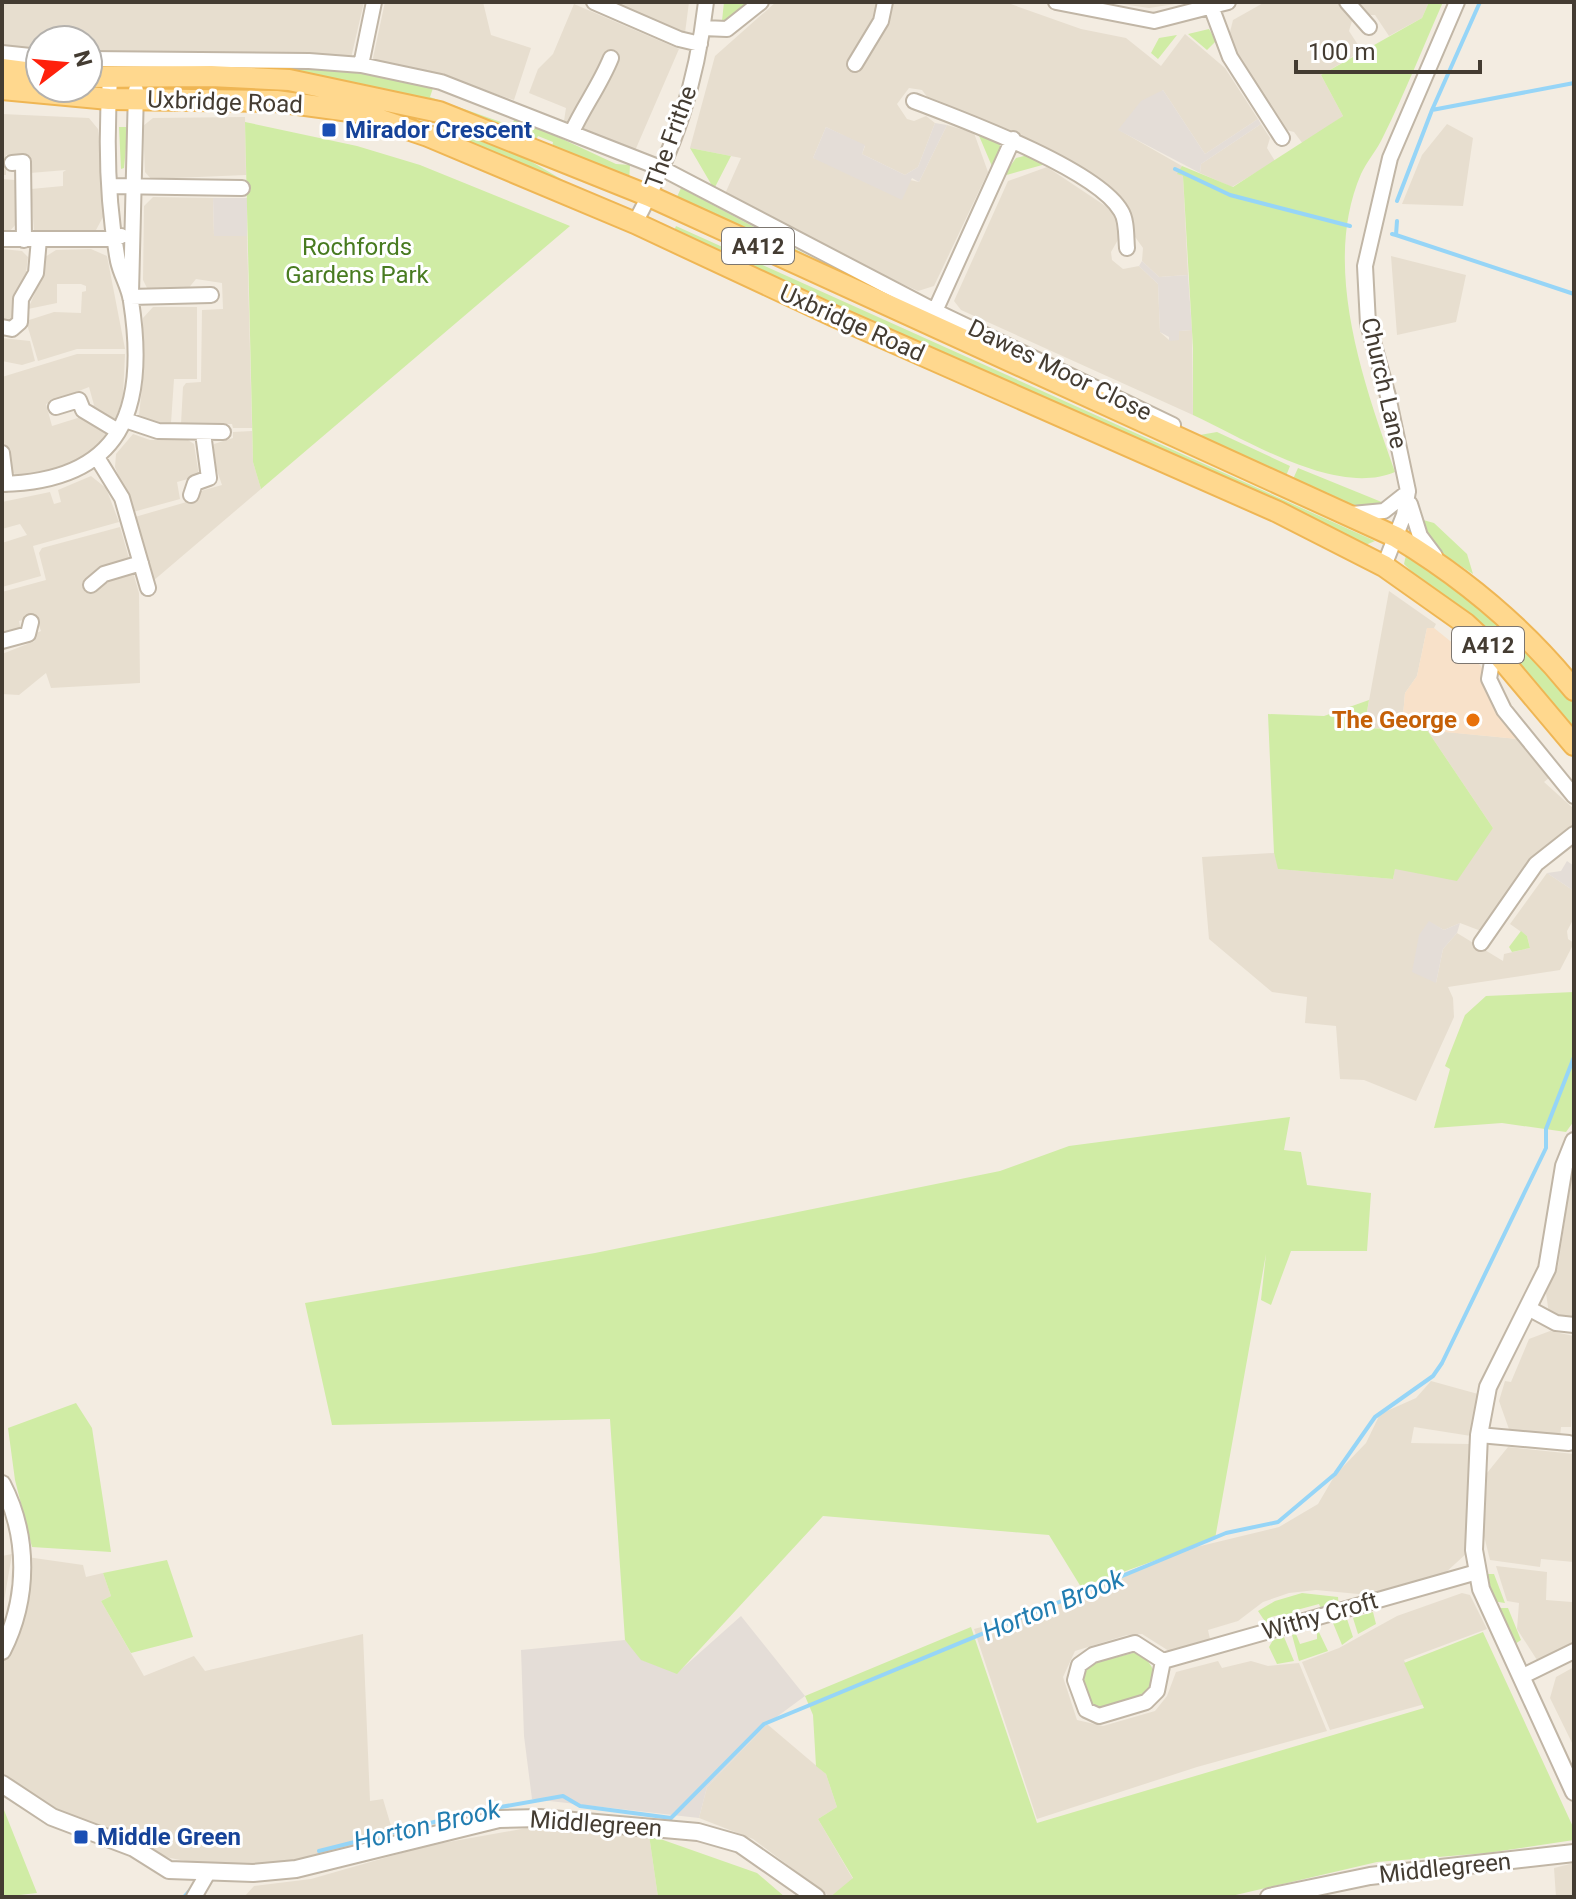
<svg xmlns="http://www.w3.org/2000/svg" width="1576" height="1899" viewBox="0 0 1576 1899" font-family="Roboto,sans-serif">
<rect width="100%" height="100%" fill="#f3ece1"/>
<path fill="#e7decf" d="M 2,2 L 364,2 L 351,58 L 88,54 L 88,40 L 40,40 L 40,53 L 2,48 Z
M 385,2 L 483,2 L 491,35 L 531,48 L 514,100 L 452,79 L 375,63 L 373,58 Z
M 606,2 L 689,2 L 685,33 L 679,33 Z
M 776,2 L 876,2 L 876,16 L 889,2 L 1005,2 L 1081,29 L 1126,38 L 1161,66 L 1185,34 L 1225,68 L 1258,119 L 1205,154 L 1163,90 L 1119,130 L 1182,166 L 1178,174 L 1183,176 L 1188,275 L 1159,277 L 1142,261 L 1143,248 L 1133,234 L 1130,212 L 1114,194 L 1062,160 L 992,123 L 931,102 L 922,90 L 909,88 L 897,104 L 907,119 L 914,121 L 926,116 L 935,123 L 918,167 L 905,175 L 862,154 L 865,146 L 826,127 L 813,158 L 919,182 L 947,125 L 974,133 L 988,172 L 934,286 L 918,291 L 843,257 L 724,196 L 741,158 L 690,148 L 715,56 Z
M 1108,2 L 1188,2 L 1149,8 Z
M 1265,2 L 1337,2 L 1352,21 L 1349,31 L 1362,51 L 1321,75 L 1343,116 L 1303,144 L 1294,132 L 1282,129 L 1238,62 L 1229,36 L 1233,20 Z
M 1354,2 L 1429,2 L 1422,18 L 1389,36 L 1375,15 L 1363,15 Z
M 574,4 L 679,49 L 634,153 L 564,121 L 566,108 L 529,93 L 538,69 L 553,54 Z
M 2,114 L 89,118 L 98,129 L 99,137 L 103,138 L 103,217 L 96,230 L 88,233 L 34,231 L 31,189 L 63,186 L 63,172 L 66,170 L 30,173 L 29,156 L 6,155 L 6,175 L 2,175 Z
M 245,117 L 246,175 L 151,179 L 145,172 L 143,126 L 153,118 Z
M 1261,124 L 1270,138 L 1267,148 L 1275,161 L 1232,187 L 1200,173 L 1201,164 Z
M 1447,124 L 1473,138 L 1463,206 L 1402,204 L 1422,155 Z
M 1047,167 L 1113,211 L 1119,238 L 1111,252 L 1112,260 L 1123,269 L 1139,266 L 1158,284 L 1160,332 L 1169,340 L 1179,340 L 1178,331 L 1192,330 L 1193,415 L 961,310 L 954,301 L 1008,181 Z
M 2,179 L 15,180 L 17,223 L 9,232 L 2,232 Z
M 153,197 L 213,198 L 214,236 L 247,236 L 252,428 L 233,428 L 232,424 L 181,424 L 183,387 L 186,383 L 201,382 L 202,310 L 223,309 L 222,283 L 196,279 L 187,290 L 152,291 L 147,288 L 143,280 L 144,206 Z
M 2,249 L 22,251 L 28,257 L 26,273 L 14,296 L 14,316 L 9,321 L 2,320 Z
M 91,249 L 107,256 L 125,349 L 77,349 L 38,361 L 26,321 L 54,312 L 81,313 L 82,292 L 86,291 L 86,286 L 81,284 L 57,284 L 57,303 L 28,309 L 43,274 L 45,257 L 56,250 Z
M 1391,256 L 1466,275 L 1456,322 L 1397,335 Z
M 153,307 L 197,307 L 197,379 L 174,379 L 171,423 L 154,424 L 139,415 L 143,379 L 143,318 Z
M 2,338 L 30,341 L 35,361 L 22,365 L 2,361 Z
M 77,354 L 125,354 L 123,397 L 115,421 L 86,407 L 94,405 L 89,387 L 46,404 L 52,426 L 84,416 L 108,431 L 95,450 L 76,463 L 44,474 L 18,476 L 12,472 L 2,435 L 2,377 Z
M 252,431 L 253,462 L 261,489 L 153,581 L 135,517 L 190,501 L 197,492 L 222,485 L 213,459 L 214,444 L 233,438 L 233,432 Z
M 133,434 L 150,440 L 188,440 L 194,444 L 199,476 L 177,482 L 180,499 L 133,512 L 115,467 L 116,454 Z
M 91,476 L 106,488 L 119,522 L 33,546 L 41,576 L 2,587 L 2,543 L 27,535 L 20,524 L 2,529 L 2,502 L 50,492 L 54,504 L 61,502 L 58,490 Z
M 120,527 L 139,593 L 140,683 L 51,688 L 46,673 L 19,695 L 2,694 L 2,654 L 35,641 L 34,634 L 41,631 L 36,617 L 19,621 L 21,631 L 2,636 L 2,592 L 46,580 L 39,553 L 42,548 Z
M 1389,591 L 1436,624 L 1434,628 L 1427,628 L 1417,676 L 1405,693 L 1402,728 L 1364,728 Z
M 1427,730 L 1518,739 L 1549,778 L 1544,782 L 1574,809 L 1574,828 L 1519,877 L 1481,931 L 1460,923 L 1444,930 L 1429,922 L 1436,983 L 1443,949 L 1457,933 L 1503,961 L 1504,954 L 1530,948 L 1527,936 L 1510,924 L 1547,873 L 1574,891 L 1574,918 L 1567,931 L 1568,939 L 1574,943 L 1560,970 L 1448,987 L 1453,998 L 1454,1017 L 1416,1101 L 1364,1080 L 1340,1079 L 1336,1026 L 1305,1023 L 1307,997 L 1272,992 L 1209,939 L 1202,857 L 1274,853 L 1279,869 L 1393,879 L 1395,868 L 1493,828 Z
M 1574,1160 L 1574,1321 L 1549,1314 L 1546,1293 L 1558,1266 Z
M 1550,1331 L 1574,1336 L 1571,1427 L 1561,1427 L 1560,1436 L 1510,1432 L 1499,1401 L 1505,1381 L 1511,1382 L 1529,1339 Z
M 1431,1381 L 1478,1394 L 1471,1436 L 1414,1427 L 1411,1443 L 1469,1444 L 1467,1553 L 1444,1574 L 1369,1595 L 1316,1590 L 1289,1593 L 1263,1602 L 1238,1621 L 1208,1630 L 1210,1639 L 1169,1651 L 1142,1634 L 1127,1635 L 1075,1651 L 1063,1677 L 1077,1720 L 1103,1726 L 1155,1711 L 1167,1696 L 1176,1672 L 1218,1661 L 1222,1668 L 1251,1661 L 1268,1666 L 1299,1663 L 1327,1731 L 1197,1767 L 1037,1819 L 974,1629 L 1041,1611 L 1113,1577 L 1184,1550 L 1279,1527 L 1318,1504 L 1335,1475 L 1366,1443 L 1380,1414 L 1416,1398 Z
M 1508,1447 L 1574,1454 L 1574,1562 L 1541,1559 L 1540,1567 L 1490,1560 L 1484,1536 L 1487,1473 Z
M 12,1554 L 2,1613 L 2,1556 Z
M 27,1557 L 83,1565 L 86,1577 L 103,1573 L 111,1596 L 101,1601 L 144,1676 L 194,1656 L 205,1671 L 363,1634 L 370,1801 L 383,1799 L 394,1836 L 326,1854 L 290,1868 L 240,1871 L 170,1858 L 60,1816 L 2,1777 L 2,1663 L 12,1642 Z
M 1496,1566 L 1547,1572 L 1546,1600 L 1572,1602 L 1574,1643 L 1544,1660 L 1537,1660 L 1517,1629 L 1519,1603 L 1507,1601 Z
M 1462,1593 L 1470,1595 L 1487,1629 L 1404,1660 L 1425,1704 L 1330,1730 L 1302,1662 L 1339,1648 L 1397,1616 Z
M 1574,1667 L 1574,1747 L 1550,1698 L 1556,1677 Z
M 767,1724 L 826,1774 L 837,1807 L 818,1819 L 853,1879 L 830,1897 L 753,1839 L 699,1818 L 707,1787 Z
M 527,1828 L 649,1835 L 658,1897 L 244,1897 L 254,1886 L 311,1879 L 426,1846 Z
M 1574,1863 L 1574,1897 L 1556,1897 L 1554,1868 Z"/>
<path fill="#f8e1c9" d="M 1427,628 L 1434,628 L 1481,666 L 1498,708 L 1518,739 L 1402,728 L 1405,693 L 1417,676 Z"/>
<path fill="#e4ddd7" d="M 1163,90 L 1205,154 L 1258,119 L 1261,124 L 1201,164 L 1200,173 L 1118,130 L 1141,101 Z
M 935,123 L 947,125 L 919,182 L 912,178 L 902,200 L 813,158 L 826,127 L 865,145 L 862,154 L 905,175 L 918,167 Z
M 213,198 L 247,198 L 247,236 L 214,236 Z
M 1142,261 L 1159,277 L 1188,275 L 1192,330 L 1179,331 L 1179,340 L 1169,341 L 1169,337 L 1160,332 L 1158,284 L 1139,266 Z
M 1567,861 L 1574,866 L 1574,891 L 1547,873 L 1561,871 Z
M 1429,921 L 1444,930 L 1460,923 L 1457,933 L 1443,949 L 1436,983 L 1412,972 L 1419,935 Z
M 741,1616 L 805,1696 L 767,1724 L 707,1787 L 699,1818 L 532,1799 L 524,1736 L 521,1650 L 625,1640 L 642,1660 L 677,1673 Z"/>
<path fill="#d0eca5" d="M 724,2 L 751,2 L 732,18 L 722,21 Z
M 1429,2 L 1443,2 C 1423,47 1405,93 1383,137 C 1377,150 1367,161 1361,174 C 1321,266 1364,384 1395,472 C 1336,497 1247,440 1193,415 L 1193,348 L 1183,176 L 1177,174 L 1182,166 L 1233,187 L 1343,116 L 1321,75 L 1422,18 Z
M 1209,29 L 1216,41 L 1207,50 L 1188,34 Z
M 1177,35 L 1158,59 L 1151,53 L 1159,38 Z
M 88,67 L 300,67 L 374,75 L 433,88 L 430,97 L 512,126 L 515,117 L 616,164 L 630,165 L 629,182 L 552,148 L 553,142 L 538,136 L 536,140 L 373,93 L 88,72 Z
M 406,116 L 520,155 L 602,203 L 404,125 Z
M 245,122 L 357,146 L 420,165 L 570,226 L 261,489 L 253,462 Z
M 119,127 L 128,127 L 124,168 L 121,169 Z
M 977,131 L 999,142 L 1001,150 L 994,171 Z
M 690,148 L 731,156 L 714,189 Z
M 1028,155 L 1046,164 L 1003,176 L 1016,158 Z
M 681,188 L 805,254 L 1184,430 L 672,208 Z
M 676,226 L 1375,541 L 1361,547 L 840,312 L 674,231 Z
M 1217,432 L 1290,466 L 1286,476 L 1194,436 Z
M 1298,468 L 1389,505 L 1355,508 L 1293,479 Z
M 1416,518 L 1434,523 L 1467,554 L 1473,574 L 1435,549 Z
M 1406,555 C 1471,592 1525,646 1574,702 L 1574,729 L 1497,636 L 1414,574 L 1404,564 Z
M 1369,700 L 1364,728 L 1427,730 L 1493,828 L 1457,881 L 1395,869 L 1393,879 L 1278,869 L 1274,853 L 1268,714 L 1324,716 Z
M 1521,931 L 1527,936 L 1530,948 L 1512,952 L 1509,947 Z
M 1574,992 L 1574,1056 L 1571,1063 L 1574,1065 L 1574,1121 L 1566,1132 L 1502,1123 L 1434,1128 L 1450,1069 L 1445,1066 L 1465,1015 L 1486,996 Z
M 1290,1117 L 1284,1150 L 1301,1152 L 1307,1185 L 1371,1193 L 1367,1251 L 1291,1251 L 1271,1305 L 1261,1300 L 1266,1254 L 1215,1539 L 1081,1587 L 1049,1535 L 823,1516 L 677,1674 L 641,1660 L 625,1640 L 610,1419 L 332,1425 L 305,1303 L 595,1253 L 1000,1171 L 1069,1146 Z
M 76,1403 L 92,1428 L 111,1552 L 32,1547 L 15,1480 L 8,1428 Z
M 167,1560 L 193,1637 L 131,1653 L 101,1601 L 111,1596 L 103,1573 Z
M 1487,1574 L 1494,1574 L 1505,1603 L 1492,1601 L 1484,1577 Z
M 1302,1593 L 1338,1597 L 1339,1609 L 1334,1599 L 1330,1602 L 1332,1611 L 1323,1614 L 1319,1604 L 1293,1611 L 1295,1622 L 1283,1625 L 1279,1615 L 1271,1617 L 1274,1627 L 1270,1629 L 1258,1611 L 1275,1601 Z
M 1495,1608 L 1508,1608 L 1521,1640 L 1515,1644 Z
M 1373,1612 L 1376,1624 L 1358,1634 L 1353,1618 Z
M 1347,1619 L 1353,1637 L 1342,1645 L 1333,1623 Z
M 971,1627 L 1037,1823 L 1424,1708 L 1404,1663 L 1483,1632 L 1574,1829 L 1574,1840 L 1487,1853 L 1377,1862 L 1227,1897 L 830,1897 L 853,1878 L 818,1819 L 837,1807 L 826,1774 L 816,1766 L 813,1715 L 805,1696 Z
M 1317,1628 L 1328,1651 L 1299,1661 L 1292,1635 L 1296,1634 L 1300,1644 L 1317,1639 Z
M 1284,1637 L 1294,1661 L 1277,1664 L 1269,1647 L 1273,1640 Z
M 1137,1652 C 1150,1660 1158,1673 1156,1690 L 1106,1712 L 1088,1705 L 1081,1674 L 1089,1664 Z
M 2,1808 L 4,1810 L 37,1893 L 2,1897 Z
M 649,1835 L 757,1873 L 785,1897 L 658,1897 Z"/>
<g fill="none" stroke-linecap="round" stroke-linejoin="round">
<path stroke="#96d5f7" stroke-width="4" d="M 1432,110 L 1574,83
M 1175,169 L 1230,195 L 1350,226
M 1397,201 L 1432,110 L 1480,2
M 1392,234 L 1396,235 L 1397,221
M 1396,235 L 1574,294
M 319,1851 L 478,1811 L 563,1796 L 580,1806 L 671,1818 L 764,1724 L 1226,1533 L 1278,1522 L 1335,1474 L 1375,1417 L 1433,1376 L 1442,1363 L 1546,1148 L 1546,1129 L 1574,1057
M 184,1897 L 192,1888"/>
<g stroke="#c1b6a6" stroke-width="18">
<path id="minor" d="M 594,2 L 679,39 L 700,44
M 1056,2 L 1154,21 L 1228,2
M 1347,2 L 1369,27
M 1212,9 L 1230,57 L 1282,138
M 703,28 L 727,29 L 761,2
M 2,53 L 40,57
M 88,59 L 309,61 L 361,65 L 441,82 L 663,169 L 935,311 L 1173,425
M 855,64 L 881,21 L 885,2
M 361,65 L 374,2
M 914,101 C 961,119 1097,169 1121,211 C 1127,220 1126,237 1127,248
M 572,132 C 584,106 600,85 611,58
M 12,163 L 23,162 L 24,240
M 111,186 L 242,188
M 635,223 C 675,147 696,87 706,2
M 2,239 L 115,239 L 121,236
M 131,293 L 136,90
M 130,297 L 211,295
M 935,311 L 1013,139
M 2,327 L 12,329 L 20,322 L 21,299 L 36,273 L 39,239
M 56,407 L 79,400 L 83,410 L 118,431
M 125,420 L 158,431 L 223,432
M 2,453 L 6,484
M 98,459 L 122,498 L 148,588
M 2,484 C 122,481 148,410 131,301 C 129,287 121,275 118,261 C 107,203 106,137 110,78
M 191,495 L 195,483 L 209,478 L 203,433
M 1410,504 L 1420,536 L 1435,556
M 1352,514 L 1384,511 L 1408,492
M 1384,566 L 1404,515 L 1408,491 L 1388,396 L 1368,324 L 1365,266 L 1390,158 L 1457,2
M 91,585 L 104,574 L 141,563
M 2,641 L 28,634 L 31,622
M 1494,650 L 1489,679 L 1504,710 L 1574,796
M 1481,943 L 1536,864 L 1574,834
M 1528,1308 L 1556,1323 L 1574,1325
M 1479,1435 L 1569,1443
M 1163,1661 L 1135,1643 L 1093,1655 L 1079,1665 L 1075,1680 L 1086,1710 L 1099,1716 L 1146,1702 L 1157,1691 L 1163,1661 L 1477,1572
M 1523,1676 L 1574,1651
M 194,1897 L 209,1871"/>
</g>
<g stroke="#c1b6a6" stroke-width="20">
<path id="tertiary" d="M 1574,1141 L 1564,1166 L 1547,1269 L 1488,1387 L 1479,1435 L 1474,1550 L 1481,1589 L 1574,1792
M 2,1484 C 29,1536 29,1598 2,1651
M 2,1784 L 52,1817 L 134,1848 L 169,1870 L 253,1873 L 296,1869 L 499,1819 L 540,1818 L 698,1832 L 740,1844 L 816,1897
M 1269,1897 L 1370,1876 L 1574,1853"/>
</g>
<g stroke="#efb654" stroke-width="24">
<path id="primary" d="M 2,69 L 40,74
M 88,77 L 211,76 L 289,80 L 439,112 L 649,196 L 1396,537 C 1464,578 1524,628 1574,690
M 2,89 L 109,99 L 276,101 L 357,112 L 428,136 L 635,223 L 834,316 L 1278,512 L 1384,566 L 1466,624 L 1494,650 L 1574,745"/>
</g>
<use href="#minor" stroke="#fff" stroke-width="14"/>
<use href="#tertiary" stroke="#fff" stroke-width="16"/>
<use href="#primary" stroke="#ffd88e" stroke-width="20"/>
</g>
<g fill="#1a4fb4" stroke="#fff" stroke-width="3">
<rect x="321" y="122" width="16" height="16" rx="4"/>
<rect x="73" y="1829" width="16" height="16" rx="4"/>
</g>
<circle fill="#e8710a" stroke="#fff" stroke-width="3" cx="1473" cy="720" r="8"/>
<g text-anchor="middle" dominant-baseline="central" stroke-width="6" stroke-linejoin="round" paint-order="stroke">
<g fill="#fff" stroke="#7c7670" stroke-width="2">
<rect x="722" y="228" width="72" height="36" rx="6"/>
<rect x="1452" y="627" width="72" height="36" rx="6"/>
</g>
<g font-size="22" font-weight="bold" fill="#443c32">
<text x="758" y="246">A412</text>
<text x="1488" y="645">A412</text>
</g>
<g font-size="24" fill="#443c32" stroke="#fff">
<text transform="translate(225 102) rotate(2)">Uxbridge Road</text>
<text transform="translate(671 137) rotate(-70)">The Frithe</text>
<text transform="translate(852 323) rotate(24)">Uxbridge Road</text>
<text transform="translate(1060 370) rotate(26)">Dawes Moor Close</text>
<text transform="translate(1384 383) rotate(77)">Church Lane</text>
<text transform="translate(1320 1616) rotate(-16)">Withy Croft</text>
<text transform="translate(596 1824) rotate(4)">Middlegreen</text>
<text transform="translate(1445 1868) rotate(-6)">Middlegreen</text>
</g>
<g font-size="24" font-weight="bold" fill="#164399" stroke="#fff" text-anchor="start">
<text x="345" y="130">Mirador Crescent</text>
<text x="97" y="1837">Middle Green</text>
</g>
<g font-size="24" fill="#487b20" stroke="#fff">
<text x="357" y="247">Rochfords<tspan x="357" dy="28">Gardens Park</tspan></text>
</g>
<g font-size="24" font-weight="bold" fill="#c56008" stroke="#fff" text-anchor="end">
<text x="1457" y="720">The George</text>
</g>
<g font-size="26" font-style="italic" fill="#217db1" stroke="#fff">
<text transform="translate(1053 1605) rotate(-22)">Horton Brook</text>
<text transform="translate(427 1825) rotate(-13)">Horton Brook</text>
</g>
</g>
<rect width="1576" height="1899" fill="none" stroke="#443c32" stroke-width="8"/>
<g transform="translate(64 64) rotate(74)"><circle r="38" fill="#ffffff" stroke="#b4b1ad" stroke-width="2"/>
<path d="M0-6L14 30L0 20L-14 30Z" fill="#ff210c"/>
<text y="-12" font-size="22" font-weight="bold" text-anchor="middle" fill="#443c32">N</text>
</g>
<path d="M1296 60v12h184v-12" fill="none" stroke="#443c32" stroke-width="4"/>
<text x="1308" y="60" font-size="24" fill="#443c32" stroke="#ffffff" stroke-width="6" paint-order="stroke">100 m</text>
</svg>
